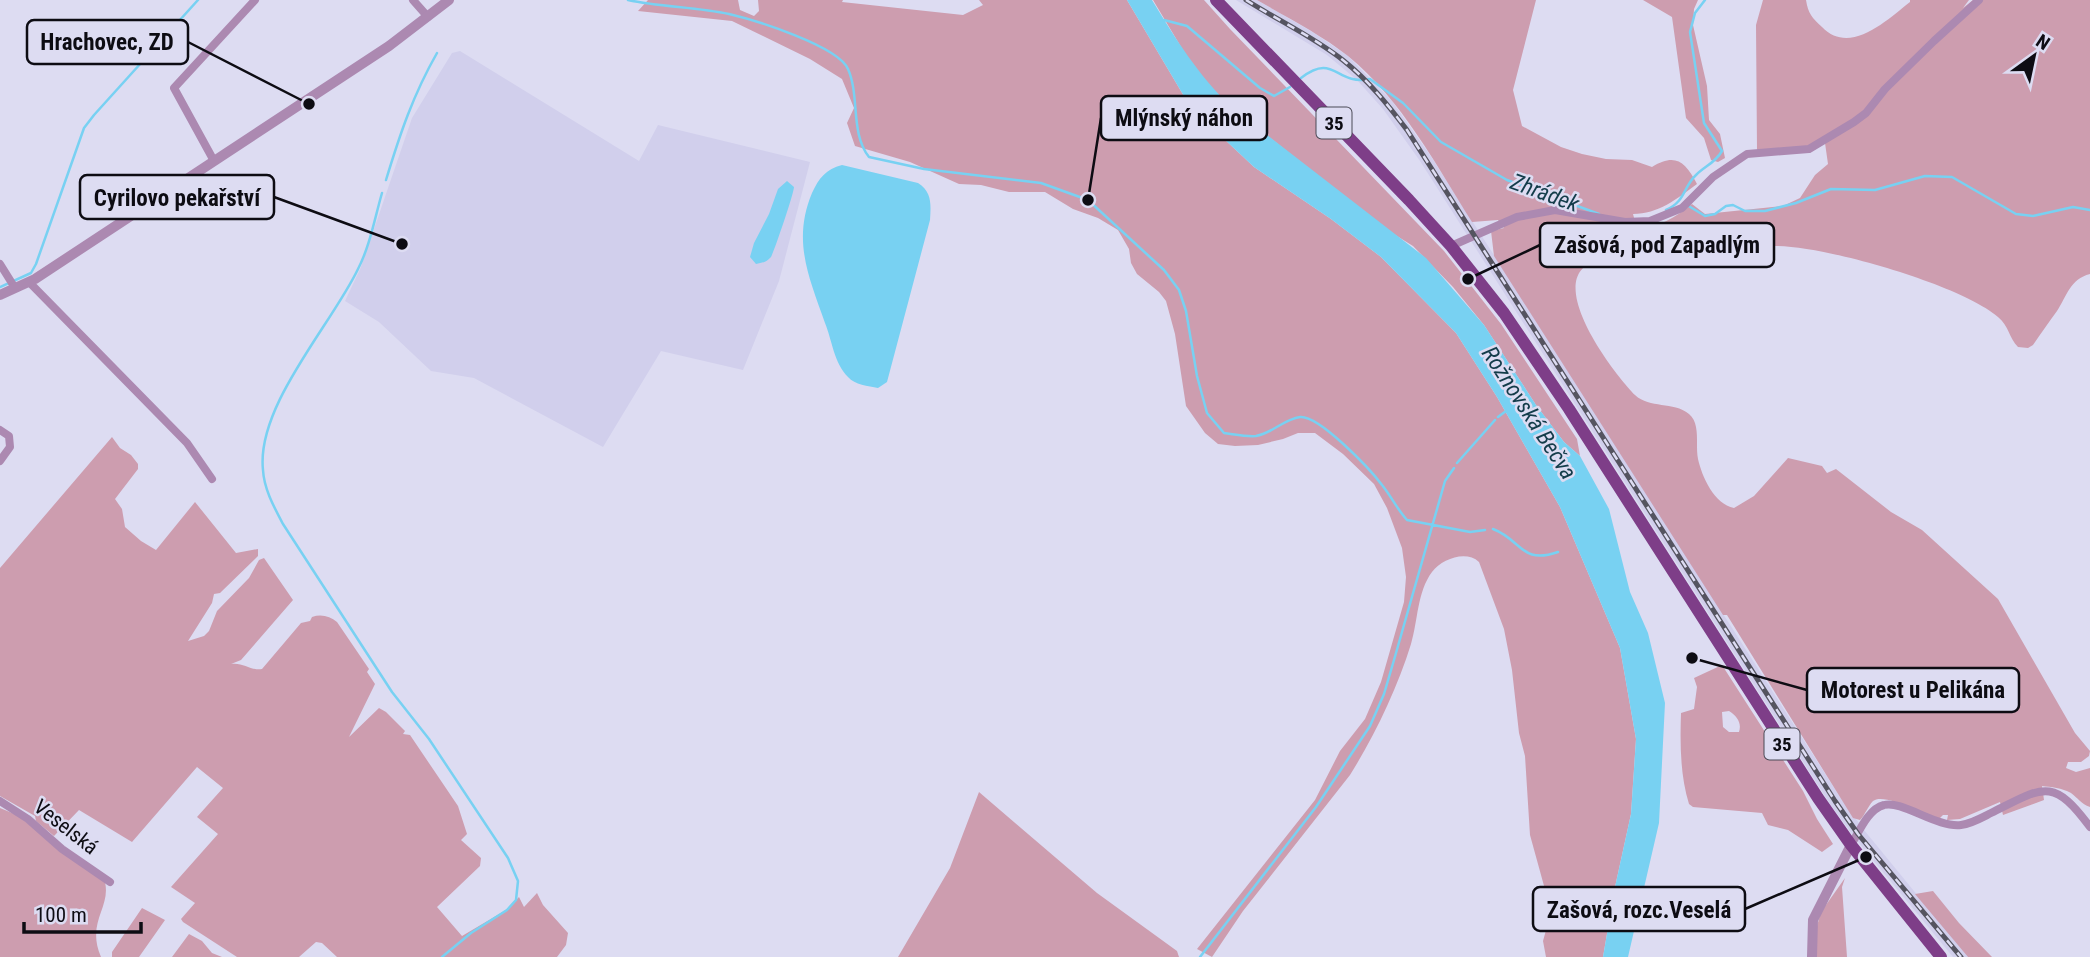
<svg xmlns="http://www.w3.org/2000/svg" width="2090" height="957" viewBox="0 0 2090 957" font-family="'Roboto Condensed',sans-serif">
<rect width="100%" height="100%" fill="#dddcf2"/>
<path fill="#d1cfec" d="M 1236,0 L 1257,0 L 1314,33 L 1348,56 L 1392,101 L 1430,155 L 1840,797 L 1864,830 L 1968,957 L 1953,957 L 1854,837 L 1830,804 L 1420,161 L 1383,109 L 1357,80 L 1327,55 Z
M 460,51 L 639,161 L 658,125 L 810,162 L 779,281 L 743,370 L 661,351 L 603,447 L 474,378 L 431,371 L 379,322 L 345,301 L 361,267 L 412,118 L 452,53 Z"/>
<path fill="#cd9daf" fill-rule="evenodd" d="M 648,0 L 738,0 L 740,10 L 754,16 L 759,11 L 758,0 L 843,0 L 842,2 L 963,15 L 983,5 L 979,0 L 1127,0 L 1191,108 L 1254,167 L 1331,219 L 1381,257 L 1456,333 L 1497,397 L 1560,507 L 1620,648 L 1636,739 L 1631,814 L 1615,887 L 1603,957 L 1546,957 L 1543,941 L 1548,923 L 1549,904 L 1530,835 L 1525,756 L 1519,733 L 1512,670 L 1504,629 L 1479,562 C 1466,550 1442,559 1432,572 C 1417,592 1418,621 1411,644 C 1397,689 1375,735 1350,775 L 1243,911 L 1212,957 L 1197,949 L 1315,800 L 1340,751 L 1365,719 L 1381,682 L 1404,602 L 1406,577 L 1402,548 L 1387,508 L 1374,484 L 1343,454 L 1315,433 L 1298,433 L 1283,439 L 1258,445 L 1235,446 L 1218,444 L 1205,433 L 1186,406 L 1175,334 L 1166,301 L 1159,292 L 1137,274 L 1131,263 L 1129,249 L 1118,230 L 1098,218 L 1073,209 L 1045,192 L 1009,192 L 981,185 L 959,184 L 910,162 L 855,146 L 847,123 L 854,108 L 842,79 L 810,59 L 732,21 L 638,11 Z
M 1153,0 L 1204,0 L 1230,29 L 1444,251 L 1501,324 L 1577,439 L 1580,456 L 1564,442 L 1536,405 L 1484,325 L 1453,287 L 1413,246 L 1384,228 L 1231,107 L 1205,81 L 1184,52 Z
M 1257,0 L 1536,0 L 1513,90 L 1522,126 L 1561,147 L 1582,154 L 1606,159 L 1632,160 L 1652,167 C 1675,153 1685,161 1697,184 C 1677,199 1658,214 1633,214 L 1637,229 C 1659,227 1675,218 1692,204 L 1705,214 L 1783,206 L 1800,198 L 1815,175 L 1828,164 L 1825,143 L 1811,152 L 1757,150 L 1756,25 L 1763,0 L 1806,0 C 1808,13 1812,18 1822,27 C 1850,56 1887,20 1910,2 L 1910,0 L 1969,0 L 1963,8 L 1973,0 L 2090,0 L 2090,274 C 2070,279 2067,296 2057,311 C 2049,322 2041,333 2033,345 L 2028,348 L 2018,347 C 2009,338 2009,326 1998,317 C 1962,285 1820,244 1772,246 C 1752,247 1736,263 1717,264 C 1681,264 1636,253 1600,260 C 1537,273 1613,373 1635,395 C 1650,409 1673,401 1689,414 C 1701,424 1695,445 1698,459 C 1702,477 1714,504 1734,508 L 1754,496 L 1788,458 L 1822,466 L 1827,473 L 1836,469 L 1891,512 L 1922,530 L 1998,599 L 2075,733 L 2090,751 L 2089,756 L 2081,762 L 2068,762 L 2066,768 L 2076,772 L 2090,768 L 2090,807 C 2081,804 2078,798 2071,793 C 2062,788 2051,787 2042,786 L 2044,800 L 2003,815 L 2000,802 L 1960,819 L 1947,820 L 1948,815 L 1943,815 L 1938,820 C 1926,815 1884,792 1873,801 C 1868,806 1865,815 1860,820 L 1853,818 L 1727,615 L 1723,615 L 1494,256 L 1491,231 L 1504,228 L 1498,220 L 1472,222 C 1436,165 1402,100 1348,56 C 1320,34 1288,18 1257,0 Z
M 1643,0 L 1698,0 L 1694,9 L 1693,25 L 1707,86 L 1709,120 L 1720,134 L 1725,158 L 1718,162 L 1711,160 L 1704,138 L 1686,118 L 1672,17 Z
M 112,437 L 120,448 L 131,455 L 138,464 L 138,469 L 115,499 L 122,509 L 125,527 L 141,541 L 156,550 L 195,502 L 236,553 L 258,549 L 258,556 L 220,593 L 214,594 L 212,603 L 188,641 L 204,636 L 209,631 L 217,611 L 249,578 L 259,560 L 264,558 L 293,600 L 241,660 L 231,664 C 243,662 251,671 262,669 L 301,623 L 310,621 L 312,617 C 321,614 330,616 337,622 L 369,669 L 367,672 L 375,684 L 349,737 L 379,708 L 386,712 L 405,731 L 403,734 L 410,735 L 458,806 L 467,834 L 461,840 L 481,858 L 480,866 L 437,907 L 462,936 L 506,910 L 519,897 L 524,907 L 537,893 L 543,905 L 568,933 L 566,945 L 557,957 L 337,957 L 322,943 L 316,942 L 299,957 L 237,957 L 183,922 L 181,919 L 195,903 L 171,887 L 218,834 L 197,817 L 223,788 L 197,767 L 132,842 L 79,810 L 54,836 L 36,821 L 35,816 L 0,796 L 0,568 Z
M 1722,665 L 1803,791 L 1817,819 L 1833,844 L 1822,852 L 1788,830 L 1768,825 L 1762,813 L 1693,807 L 1689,804 C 1680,775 1680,743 1681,713 L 1694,709 L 1697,687 L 1694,678 ZM 1729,711 C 1737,716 1742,723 1739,732 L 1729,732 L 1723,727 L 1722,712 Z
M 979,792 L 1097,893 L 1177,951 L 1179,957 L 898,957 L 950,868 Z
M 0,808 L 17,815 L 105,882 C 111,908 86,922 101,957 L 0,957 Z
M 1845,878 L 1842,887 L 1847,957 L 1814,957 L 1817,926 L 1821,912 Z
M 1933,891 L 1959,923 L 1992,957 L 1968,957 L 1915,894 Z
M 142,908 L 165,920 L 139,957 L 112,957 L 112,952 Z
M 189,934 L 202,941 L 212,953 L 222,957 L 172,957 Z"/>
<path fill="#78d1f2" d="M 1127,0 L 1152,0 C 1177,41 1197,73 1231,107 L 1426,258 L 1484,325 L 1536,405 L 1564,442 L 1580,456 L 1609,509 L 1630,592 L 1648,633 L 1665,703 L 1659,823 L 1628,957 L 1603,957 L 1615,887 L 1631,814 L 1636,739 L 1620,648 L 1560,507 L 1497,397 L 1456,333 L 1381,257 L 1331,219 L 1254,167 L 1191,108 Z
M 842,165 L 918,183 C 932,192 931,204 930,220 L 887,382 L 878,388 C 868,386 855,385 848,377 C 834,363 832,340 825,323 C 809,277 792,241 812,193 C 819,178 826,169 842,165 Z
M 787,181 L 794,187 C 794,193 774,252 771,257 C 767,262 762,263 756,264 L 750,257 L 754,243 L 769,214 L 778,189 Z"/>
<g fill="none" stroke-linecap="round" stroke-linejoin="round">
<path stroke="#78d1f2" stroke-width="2.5" d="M 628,0 C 661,7 696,7 729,14 C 755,20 838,46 848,69 C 860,96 850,133 869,157 L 924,169 L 1041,183 L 1088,200 L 1164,270 L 1179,290 L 1186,311 L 1197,376 L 1207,413 L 1224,433 C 1233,434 1246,437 1256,436 C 1273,433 1284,419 1300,417 C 1319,415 1370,469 1382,485 C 1391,496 1397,509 1407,520 L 1470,532 L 1485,530
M 1164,20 L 1187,26 L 1260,88 L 1274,96 L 1290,87
M 1301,78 C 1335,52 1335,86 1370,79 L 1403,103 L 1441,142 L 1507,180 L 1599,214
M 386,180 C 400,134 413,95 437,53
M 382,193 C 375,217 370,246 358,269 C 332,324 256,406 263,470 C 264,489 274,507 283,524 L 392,692 L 429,739 L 508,858 L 518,881 L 516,900 L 507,910 L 471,933 L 442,957
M 1687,205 L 1705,216 L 1715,214 L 1726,206 L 1733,205 L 1745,211 L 1765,211 L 1796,203 L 1831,189 L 1875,190 L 1925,176 L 1952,177 L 2016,214 L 2033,216 L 2073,207 L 2090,210
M 1666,210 C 1686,201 1683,187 1696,175 C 1705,166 1715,163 1722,151 L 1704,123 L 1690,32 L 1695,13 L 1705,0
M 0,287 L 31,273 L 36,264 L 84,128 L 94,115 L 198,0
M 1498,417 L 1506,411
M 1457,463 L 1495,420
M 1493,529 C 1522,540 1521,565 1558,552
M 1200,957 L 1316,807 L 1370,726 L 1384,694 L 1394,660 L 1445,481 L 1454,468"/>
<path stroke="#ac89b1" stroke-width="8" d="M 413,0 L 428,17
M 214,161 L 174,88 L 255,0
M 1451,246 L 1517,217 L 1555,210 L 1625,222 L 1650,221 L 1682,208 L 1713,177 L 1747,154 L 1809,149 L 1854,122 L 1866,113 L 1885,89 L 1934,41 L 1979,0
M 0,264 L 15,288
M 29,282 L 187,443 L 212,479
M 0,430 L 9,436 L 10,447 L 0,461
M 0,801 L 28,819 L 62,849 L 110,882
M 1851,845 C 1859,832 1868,809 1884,805 C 1902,800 1937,828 1961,825 C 1971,824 1983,817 1991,813 C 2042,788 2052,775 2090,827"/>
<path stroke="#ac89b1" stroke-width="10" d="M 0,295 L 35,279 L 389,46 L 449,0
M 1812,957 L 1813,920 L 1851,845"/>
<path stroke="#7e3e88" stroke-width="12" d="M 1216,0 L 1409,200 L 1451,246 L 1504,313 L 1569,409 L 1818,798 L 1851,845 L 1941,957"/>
<g stroke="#555460" stroke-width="5">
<path id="rail" d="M 1246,0 C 1279,21 1314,37 1344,61 C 1369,81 1388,105 1407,130 L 1835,801 L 1858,834 L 1961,957"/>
</g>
<use href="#rail" stroke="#dddcf2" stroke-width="2.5" stroke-dasharray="8" stroke-linecap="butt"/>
</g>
<g text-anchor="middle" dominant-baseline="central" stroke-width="5" stroke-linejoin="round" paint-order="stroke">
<g fill="#dddcf2" stroke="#4b4a56" stroke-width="2">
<rect x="1316.5" y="107.5" width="35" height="31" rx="5"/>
<rect x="1764.5" y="728.5" width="35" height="31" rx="5"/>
</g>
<g font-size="19" font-weight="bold" fill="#0d0c13">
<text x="1334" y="123">35</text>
<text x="1782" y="744">35</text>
</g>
<g font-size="21" fill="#0d0c13" stroke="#dddcf2">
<text transform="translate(66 827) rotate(38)">Veselská</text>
</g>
<g font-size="23" font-style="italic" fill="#133c4a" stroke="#dddcf2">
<text transform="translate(1545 193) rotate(20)">Zhrádek</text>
<text transform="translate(1529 413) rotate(57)">Rožnovská Bečva</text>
</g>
</g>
<path fill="none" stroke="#0d0c13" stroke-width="2.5" d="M309 104L188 42M1088 200L1101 118M402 244L274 197M1468 279L1540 245M1692 658L1807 690M1866 857L1745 909"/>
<g fill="#0d0c13" stroke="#dddcf2" stroke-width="2.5">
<circle cx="309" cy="104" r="7"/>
<circle cx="1088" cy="200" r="7"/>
<circle cx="402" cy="244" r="7"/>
<circle cx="1468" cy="279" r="7"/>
<circle cx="1692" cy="658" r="7"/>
<circle cx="1866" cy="857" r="7"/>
</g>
<g fill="#dddcf2" stroke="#0d0c13" stroke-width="2.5">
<rect x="27" y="20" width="161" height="44" rx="7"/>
<rect x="1101" y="96" width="166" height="44" rx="7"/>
<rect x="80" y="175" width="194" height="44" rx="7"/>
<rect x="1540" y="223" width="234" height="44" rx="7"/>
<rect x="1807" y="668" width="212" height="44" rx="7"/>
<rect x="1533" y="887" width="212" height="44" rx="7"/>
</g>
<g font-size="23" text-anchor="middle" font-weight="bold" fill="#0d0c13">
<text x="107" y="50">Hrachovec, ZD</text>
<text x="1184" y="126">Mlýnský náhon</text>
<text x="177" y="206">Cyrilovo pekařství</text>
<text x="1657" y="253">Zašová, pod Zapadlým</text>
<text x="1913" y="698">Motorest u Pelikána</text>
<text x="1639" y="918">Zašová, rozc.Veselá</text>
</g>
<g transform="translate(2034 56) rotate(33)" stroke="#dddcf2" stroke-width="5" paint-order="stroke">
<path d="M0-5L12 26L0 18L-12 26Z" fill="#0d0c13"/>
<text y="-10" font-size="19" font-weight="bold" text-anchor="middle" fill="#0d0c13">N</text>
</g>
<path d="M24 922v10h117v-10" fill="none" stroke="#0d0c13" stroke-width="3.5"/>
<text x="35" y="922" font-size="21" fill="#0d0c13" stroke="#dddcf2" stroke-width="5" paint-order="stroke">100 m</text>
</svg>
